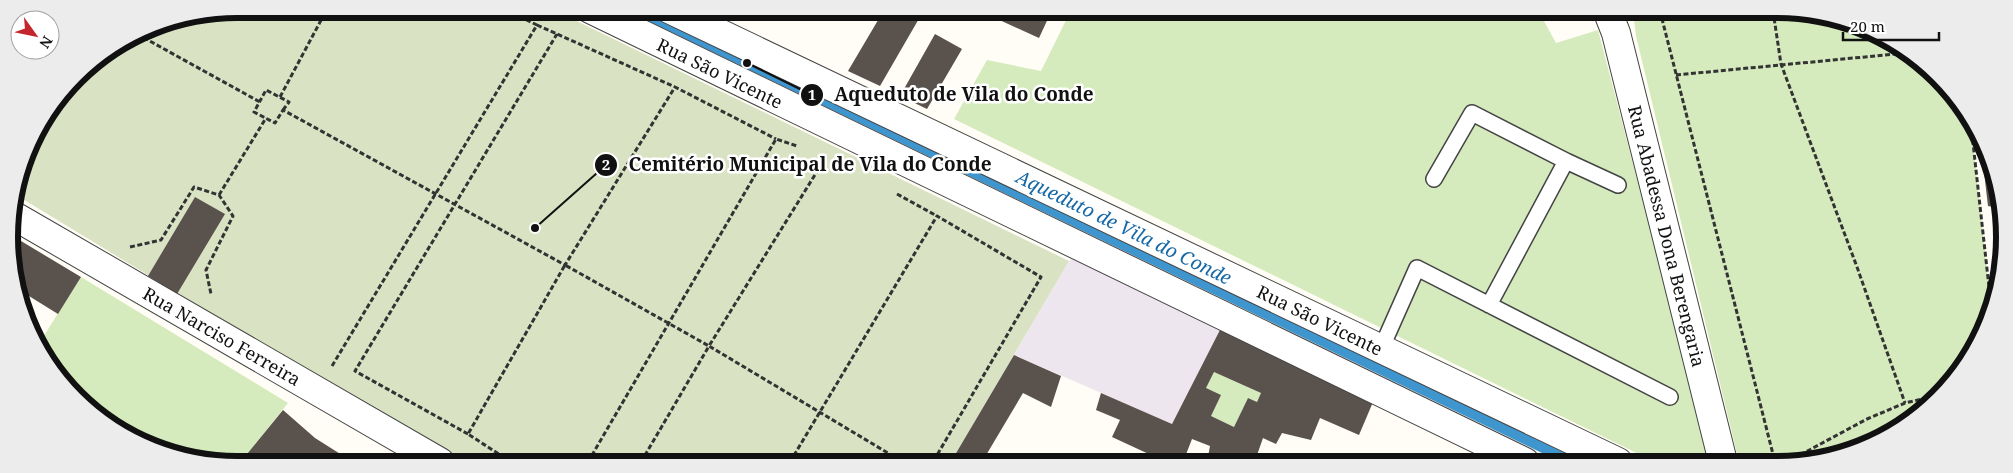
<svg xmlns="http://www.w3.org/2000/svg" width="2013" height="473" viewBox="0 0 2013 473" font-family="'Noto Serif',serif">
<rect width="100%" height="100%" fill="#fffdf5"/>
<path fill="#eee6ef" d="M 1074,256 L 1222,326 L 1172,424 L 1014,355 L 1069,261 Z"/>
<path fill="#d5ebbd" d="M 1071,10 L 1538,10 L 1556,43 L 1598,30 L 1711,462 L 1655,462 L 954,119 L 987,60 L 1041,71 Z
M 1633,11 L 1807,11 L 1891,39 L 1957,98 L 1971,125 L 1991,305 L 1982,334 L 1968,356 L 1937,398 L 1914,415 L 1890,423 L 1843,451 L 1806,462 L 1739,462 L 1636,36 Z
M 81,277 L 288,403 L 243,459 L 246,462 L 206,462 L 123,434 L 56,375 L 40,342 Z
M 1214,372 L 1261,393 L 1257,402 L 1248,398 L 1234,427 L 1211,416 L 1206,388 Z"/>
<path fill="#d9e3c4" d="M 237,9 L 552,9 L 1069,261 L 951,462 L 456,462 L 16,195 L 32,136 L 86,65 L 150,26 Z"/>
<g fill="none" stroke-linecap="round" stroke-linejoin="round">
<path stroke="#3f96cf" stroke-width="10" d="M 635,9 L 1572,462"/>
</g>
<path fill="#5a524d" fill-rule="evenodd" d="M 884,10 L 924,10 L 880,86 L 848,71 Z
M 983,10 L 1052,10 L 1039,38 L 982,12 Z
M 935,34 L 962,49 L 927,109 L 900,96 Z
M 1981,147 L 1997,178 L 1999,208 L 1988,206 Z
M 195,197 L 225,214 L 177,294 L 148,276 Z
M 11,235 L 81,277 L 58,314 L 16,288 Z
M 1222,326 L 1373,402 L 1359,435 L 1320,418 L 1311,440 L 1282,433 L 1276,444 L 1263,438 L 1256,458 L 1248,455 L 1246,462 L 1207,462 L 1210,446 L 1192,439 L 1183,462 L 1166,462 L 1112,437 L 1120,420 L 1096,410 L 1101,393 L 1172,424 ZM 1214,372 L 1261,393 L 1257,402 L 1248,398 L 1234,427 L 1211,416 L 1221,395 L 1206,388 Z
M 1014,355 L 1061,376 L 1051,407 L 1023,393 L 982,462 L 957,462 L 952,460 Z
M 283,410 L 315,438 L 353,462 L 246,462 L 243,459 Z"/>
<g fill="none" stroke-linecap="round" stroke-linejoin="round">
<g stroke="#444" stroke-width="18">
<path id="lane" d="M 1434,179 L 1472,113 L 1566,161
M 1489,305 L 1566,161 L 1618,185
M 1381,349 L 1417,268 L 1670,397
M 1140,462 L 1141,462"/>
</g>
<g stroke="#444" stroke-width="30">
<path id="street" d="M 590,9 L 1525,462
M 669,9 L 1618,462
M 1607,10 L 1616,33 L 1723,462
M 11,214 L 440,462"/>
</g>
<path stroke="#333" stroke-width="3" stroke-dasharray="5 2.5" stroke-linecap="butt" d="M 1660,11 L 1775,462
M 1773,11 L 1781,64 L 1857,267 L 1905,403
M 537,25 L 675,87
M 137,34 L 260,102
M 1676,75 L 1906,53
M 280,97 L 327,9
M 283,110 L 289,102 L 266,90 L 254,112 L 275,123 L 283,110 L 565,265 L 675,87 L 776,139
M 1971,125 L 1991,305
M 32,139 L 37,130
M 897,194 L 937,216
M 219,195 L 266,118
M 130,247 L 161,240 L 194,187 L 219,195 L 233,216 L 206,270 L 211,294
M 332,366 L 537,25 L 504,9
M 468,434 L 355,371 L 557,34
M 511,462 L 468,434 L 565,265 L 709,346 L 826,157
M 588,462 L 776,139 L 797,146
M 641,462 L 709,346 L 903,462
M 790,462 L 937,216 L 1041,277 L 933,462
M 1787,462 L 1867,419 L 1905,403 L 1939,395"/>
<use href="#lane" stroke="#fff" stroke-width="15"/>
<use href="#street" stroke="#fff" stroke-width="28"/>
</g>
<g text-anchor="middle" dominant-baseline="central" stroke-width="5" stroke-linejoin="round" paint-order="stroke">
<g font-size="18" fill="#111" stroke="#fff">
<text transform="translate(720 73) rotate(26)">Rua São Vicente</text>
<text transform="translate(1667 236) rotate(76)">Rua Abadessa Dona Berengaria</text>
<text transform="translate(1320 320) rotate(26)">Rua São Vicente</text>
<text transform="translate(222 336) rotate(30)">Rua Narciso Ferreira</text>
</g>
<g font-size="19" font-style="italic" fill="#1768a6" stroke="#fff">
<text transform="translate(1124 227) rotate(26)">Aqueduto de Vila do Conde</text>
</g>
</g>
<path d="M0 0H2013V473H0ZM237 18H1777A219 219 0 0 1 1996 237V237A219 219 0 0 1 1777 456H237A219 219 0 0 1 18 237V237A219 219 0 0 1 237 18Z" fill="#ececec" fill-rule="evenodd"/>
<path fill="none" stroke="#111" stroke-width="6" d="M237 18H1777A219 219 0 0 1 1996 237V237A219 219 0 0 1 1777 456H237A219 219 0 0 1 18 237V237A219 219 0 0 1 237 18Z"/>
<path fill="none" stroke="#111" stroke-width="2" d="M747 63L812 95M535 228L606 165"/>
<g fill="#111" stroke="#fff" stroke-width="2">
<circle cx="747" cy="63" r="5"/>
<circle cx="535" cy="228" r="5"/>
<circle cx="812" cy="95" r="12"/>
<circle cx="606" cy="165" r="12"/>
</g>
<g font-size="15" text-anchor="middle" font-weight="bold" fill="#fff">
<text x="812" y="100">1</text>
<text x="606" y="170">2</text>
</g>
<g font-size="19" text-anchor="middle" font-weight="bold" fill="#111" stroke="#fff" stroke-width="5" stroke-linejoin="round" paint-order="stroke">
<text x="964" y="101">Aqueduto de Vila do Conde</text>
<text x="810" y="171">Cemitério Municipal de Vila do Conde</text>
</g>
<g transform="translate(35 35) rotate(123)"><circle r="24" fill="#ffffff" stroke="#a0a0a0"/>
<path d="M0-4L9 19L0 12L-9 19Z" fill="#c4262e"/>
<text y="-8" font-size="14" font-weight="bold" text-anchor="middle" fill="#111111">N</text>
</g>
<path d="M1843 32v8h96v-8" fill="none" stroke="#111111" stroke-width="2.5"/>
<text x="1850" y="32" font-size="15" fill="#111111" stroke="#ffffff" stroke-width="4" paint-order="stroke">20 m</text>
</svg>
